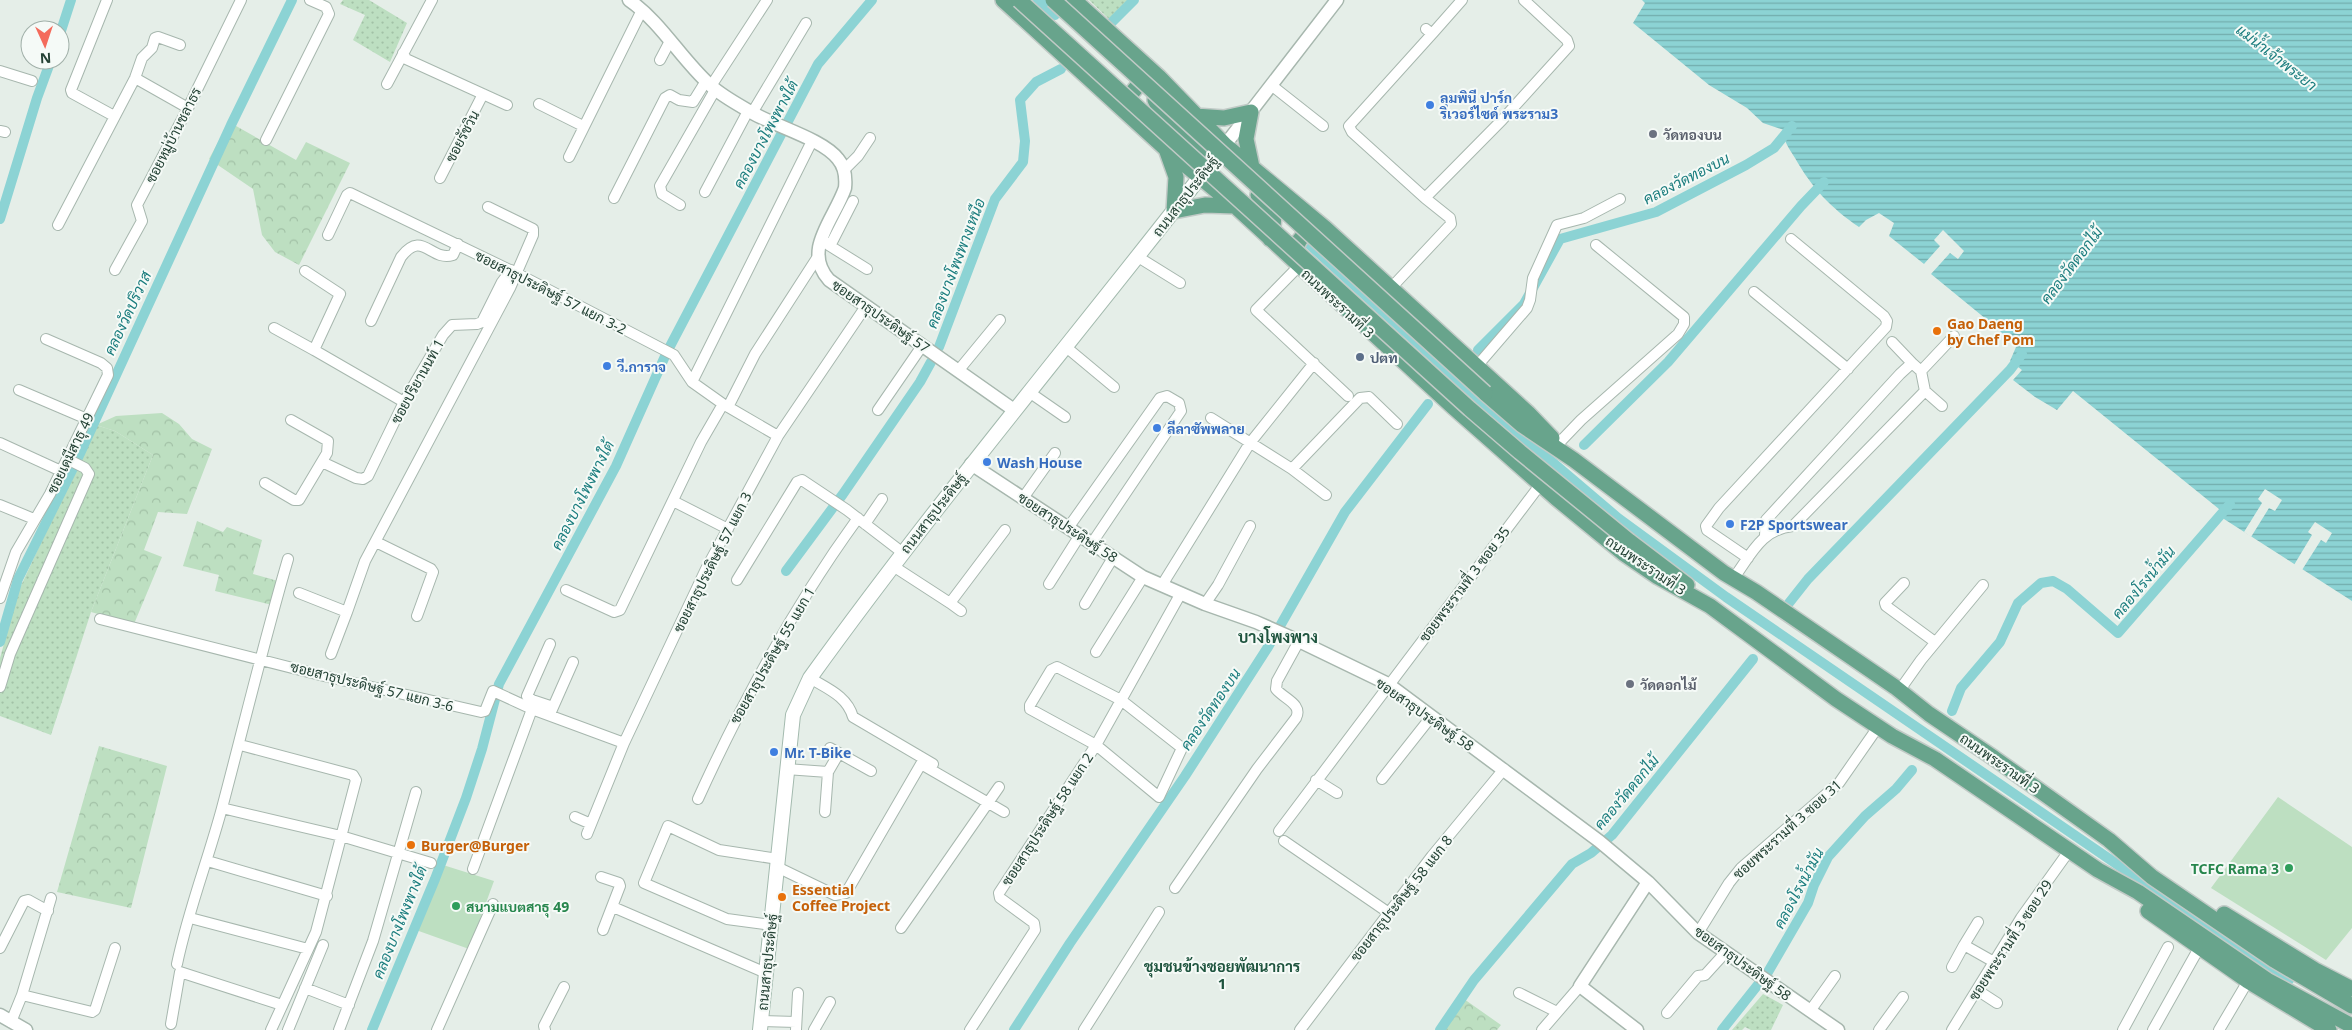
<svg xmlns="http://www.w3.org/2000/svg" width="2352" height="1030" viewBox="0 0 2352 1030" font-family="'Noto Sans',Sarabun,sans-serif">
<defs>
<pattern id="green-dots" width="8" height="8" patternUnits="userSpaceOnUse" patternTransform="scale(1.25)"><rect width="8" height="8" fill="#bddfc1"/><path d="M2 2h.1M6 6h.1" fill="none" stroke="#a2c1a6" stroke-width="1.8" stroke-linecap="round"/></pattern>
<pattern id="forest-crowns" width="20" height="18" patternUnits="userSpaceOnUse" patternTransform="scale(1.25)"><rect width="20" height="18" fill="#bddfc1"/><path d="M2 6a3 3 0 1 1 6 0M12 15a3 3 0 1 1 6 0" fill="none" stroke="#a2c1a6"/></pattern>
<pattern id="water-rules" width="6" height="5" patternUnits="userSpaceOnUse" patternTransform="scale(1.25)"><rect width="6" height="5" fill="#8cd3d4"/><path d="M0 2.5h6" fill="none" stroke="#72adad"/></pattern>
</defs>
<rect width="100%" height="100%" fill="#e5eee8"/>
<path fill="url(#green-dots)" d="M 343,0 L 369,0 L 407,23 L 390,62 L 353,40 L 365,15 L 340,4 Z
M 1089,0 L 1132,0 L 1110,20 Z
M 96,425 L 115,431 L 153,455 L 91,612 L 51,735 L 0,716 L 0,658 L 19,590 Z
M 1763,994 L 1783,1005 L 1771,1030 L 1751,1030 L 1745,1027 L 1742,1030 L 1732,1030 Z"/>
<path fill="url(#forest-crowns)" d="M 229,122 L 296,160 L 306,142 L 350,163 L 299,265 L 275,252 L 262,235 L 253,189 L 209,159 Z
M 162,413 L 179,424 L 192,439 L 212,449 L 187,514 L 158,512 L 144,550 L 162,557 L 134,624 L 91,612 L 153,455 L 115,431 L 96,425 L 116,416 Z
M 197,521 L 223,532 L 227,527 L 262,540 L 253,574 L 278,581 L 272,605 L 215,591 L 219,575 L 183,566 Z
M 99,746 L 167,766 L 131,908 L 57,892 Z
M 1464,999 L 1501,1025 L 1497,1030 L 1442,1030 Z"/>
<path fill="#bddfc1" d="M 2278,797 L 2352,847 L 2352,928 L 2326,960 L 2211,888 Z
M 443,865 L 494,881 L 469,949 L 416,930 Z"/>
<path fill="url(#water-rules)" d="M 1642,0 L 2352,0 L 2352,601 L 2224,519 L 2219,509 L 2073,391 L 2057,410 L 2035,397 L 2013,380 L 2022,370 L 2010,361 L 2016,347 L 1997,328 L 1931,274 L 1950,253 L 1958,259 L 1964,251 L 1943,230 L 1934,240 L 1940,246 L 1924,264 L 1889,236 L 1894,223 L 1879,213 L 1866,220 L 1859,227 C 1831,208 1812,188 1795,158 C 1789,148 1783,141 1784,130 L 1763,123 L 1747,108 L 1709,85 L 1633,23 L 1645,3 Z"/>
<path fill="#e5eee8" d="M 2265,489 L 2282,500 L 2275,511 L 2269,508 L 2251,537 L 2244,532 L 2262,503 L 2258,499 Z
M 2315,522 L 2332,533 L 2326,543 L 2321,540 L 2302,570 L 2294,565 L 2312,535 L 2308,532 Z"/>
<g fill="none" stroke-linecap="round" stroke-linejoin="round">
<path stroke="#8cd3d4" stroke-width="10" d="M 1038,0 L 1055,15
M 1112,22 L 1134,0
M 60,34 L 71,0
M 0,219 L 37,98 L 51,60
M 1309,244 L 1490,409 L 1618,518 L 1726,597 L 2200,921 L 2289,980
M 939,347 L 995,199 L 1023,162 L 1025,141 L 1020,100 L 1036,82 L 1061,69
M 1478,350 L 1524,304 L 1560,239 L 1656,212 L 1746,165 L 1774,148 L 1792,126
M 1584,445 L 1668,362 L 1801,206 L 1824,182
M 786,571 L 843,494 L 920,382 L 931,362
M 1789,603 L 1808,579 L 2010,370 L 2022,354
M 0,642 L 18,579 L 77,460 L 231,125 L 292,0
M 1952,711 L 1961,688 L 2000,642 L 2018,603 L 2041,583 L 2053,581 L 2067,589 L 2118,633 L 2230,504
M 372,1030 L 435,879 L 466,798 L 482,749 L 499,684 L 616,466 L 666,354 L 818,64 L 872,0
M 1014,1030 L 1070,943 L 1185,776 L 1268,647 L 1345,512 L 1428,404
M 1440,1030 L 1474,980 L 1572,864 L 1591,853 L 1612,835 L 1753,659
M 1722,1030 L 1768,972 L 1808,903 L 1814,885 L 1828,857 L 1865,816 L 1896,789 L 1912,770"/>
<g stroke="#a7b7ae" stroke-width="12">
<path id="minor" d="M 107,0 L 71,90 L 72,93 L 114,116
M 1426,29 L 1432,34 L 1462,0
M 403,53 L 406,59 L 507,105
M 660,60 L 670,41
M 0,71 L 32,81
M 135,78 L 188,108
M 387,84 L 432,0
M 1271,85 L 1323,126
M 711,86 L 767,0
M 539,104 L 583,126
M 752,113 L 806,23
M 0,131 L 5,132
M 266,140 L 329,14 L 326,7 L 310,0
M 569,157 L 642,10
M 844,170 L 858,156 L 870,138
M 440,178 L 483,94
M 705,192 L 748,111
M 614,198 L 665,98 L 670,95 L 679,100 L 693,102 L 706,81
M 1425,198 L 1352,132 L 1349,126 L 1432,34
M 680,205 L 662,194 L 660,186 L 715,90
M 58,225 L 135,78 L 142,58 L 152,48 L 155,38 L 158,37 L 180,45
M 328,235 L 347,195 L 350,193 L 516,273 L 674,355 L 692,382 L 723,404 L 778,436
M 821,239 L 830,246 L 853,201
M 830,246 L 867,269
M 1138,257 L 1180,283
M 1299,266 L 1256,310 L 1348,396
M 115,270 L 142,221 L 137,205 L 188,108 L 241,0
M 305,271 L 340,294 L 314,350 L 404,402
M 1391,288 L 1451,224 L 1450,218 L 1425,198 L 1502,120 L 1569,46 L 1567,40 L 1524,0
M 1754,292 L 1848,369
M 371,321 L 401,257 C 423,229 430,262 453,255 L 458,244
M 274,328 L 314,350
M 1892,342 L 1912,363
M 1066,347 L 1114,387
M 1477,366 L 1527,308 L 1530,300 L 1533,278 L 1557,225 L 1584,218 L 1620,199
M 958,371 L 1000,320
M 1921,371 L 1954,336
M 692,382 L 812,141
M 19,390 L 87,419
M 1925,391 L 1942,406
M 1029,392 L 1065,417
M 728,407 L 755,354 L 817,258
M 878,410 L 922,346
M 1211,418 L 1292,469 L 1326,495
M 0,443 L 61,471
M 1558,444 L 1581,420 L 1678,334 L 1684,324 L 1684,317 L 1596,245
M 322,462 L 356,478 L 363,479 L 368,476 L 404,402 L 443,335 L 452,325 L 477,324 L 482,322 L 502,282 L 511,270
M 1292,469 L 1360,398 L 1369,397 L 1397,424
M 265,483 L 294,500 L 299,500 L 327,453 L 328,441 L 291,420
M 1023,498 L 1055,453
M 673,501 L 728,529
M 0,505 L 34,519
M 865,524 L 882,499
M 1068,528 L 1160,398 L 1167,396 L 1179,403 L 1181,411 L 1092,543
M 376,542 L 431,569 L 433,572 L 417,616
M 1748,558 L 1707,530 L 1706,526 L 1719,508 L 1886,327 L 1887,321 L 1884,316 L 1791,239
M 893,566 L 950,603 L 1005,530
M 1733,579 C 1751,555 1761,529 1793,526 L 1925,391 L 1921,371 L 1912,363 L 1900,374 L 1766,520 L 1765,535
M 737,580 L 797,482 L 802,480 L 847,510 L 903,553
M 1904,583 L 1885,603 L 1886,606 L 1935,642
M 1049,584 L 1080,535
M 1162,585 L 1250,443 L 1314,363
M 566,590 L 614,612 L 620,610 L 701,442 L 723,404
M 299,593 L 347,612 L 365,561 L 510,288 L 533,235 L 533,229 L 488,207
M 0,598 L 16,552 L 50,494 L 108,375 L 107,368 L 101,363 L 46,339
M 950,603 L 961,611
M 1085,604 L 1114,556
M 1205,604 L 1218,585 L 1250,526
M 100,619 L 324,676 L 481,712 L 485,711 L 493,691 L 532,709 L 624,743
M 550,644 L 527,696 L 532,700 L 553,707
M 1096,652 L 1143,577
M 331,654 L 347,612
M 1057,667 L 1121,700 L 1182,748 L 1159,797 L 1096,745 L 1030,709 L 1030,705 L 1051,670 Z
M 810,678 C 828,689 847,696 853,717 L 933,764
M 0,687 L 10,654 L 89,474 L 85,468 L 67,459
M 1899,691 L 1921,660 L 1983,585
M 550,714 L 573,662
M 244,746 L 353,775 L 356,780 L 316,932 L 271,1030
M 830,748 L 871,771
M 786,769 L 828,772
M 1382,779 L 1431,717
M 1316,780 L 1337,793
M 698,799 C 743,700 794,606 858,518
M 226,809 L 341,836 L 431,863
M 825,812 L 828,772 L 839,753
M 575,817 L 591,824
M 1279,831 L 1540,485
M 587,834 L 624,743 L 706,569 L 778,436 L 866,306
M 1284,841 L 1389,913
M 211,862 L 327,896
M 777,867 L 835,895 L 846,893 L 921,764 L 1004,812
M 473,869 L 532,709
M 601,877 L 619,883 L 620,886 L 603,930
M 1175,888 L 1257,769 L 1296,718 C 1303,704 1284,699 1276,689 L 1277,681 L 1299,641
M 613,907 L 766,973
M 194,919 L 308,949
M 771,925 L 727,919 L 644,883 L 668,826 L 719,850 L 778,859
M 901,928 L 999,787
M 1698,933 L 1729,883 L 1741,868 L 1839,783 L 1878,727
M 1964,945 L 1978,922
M 0,948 L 24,901 L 28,900 L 48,911
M 177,964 C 188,911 208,860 222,808 C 244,725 264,641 288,559
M 1952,967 L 1964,945 L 1994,962
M 305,988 L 349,1005
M 1977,990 L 1997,1003
M 1519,993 L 1557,1012
M 22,995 L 92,1012 L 95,1010 L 115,948
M 1810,1011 L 1835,976
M 1667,1013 L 1698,976 L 1705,975 L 1725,953
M 761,1021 L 796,1022
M 11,1022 L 22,995 L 51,898
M 171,1024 L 180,972 L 282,1005
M 288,1030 L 323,945
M 339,1030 L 373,941 L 416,792
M 437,1030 L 493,904
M 545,1030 L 544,1026 L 564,987
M 796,1030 L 798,993
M 814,1030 L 830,1002
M 970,1030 L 1035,930 L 1034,923 L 1000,898 L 999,893 L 1096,745 L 1181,593
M 1084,1030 L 1159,912
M 1300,1030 L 1432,856 L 1504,769
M 1542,1030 L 1580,986
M 1879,1030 L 1903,997
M 1952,1030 L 2021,918 L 2069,851
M 2123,1030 L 2168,947
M 2153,1030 L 2199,948
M 2219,1030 L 2248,981"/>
</g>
<g stroke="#a7b7ae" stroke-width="15">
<path id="tertiary" d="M 629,0 C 661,22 681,59 710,85 C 722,96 737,104 751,112 C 774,126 823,139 838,159 C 845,167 846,178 845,188 C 834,220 802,250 829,280 L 1014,410
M 1225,145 L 1337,0
M 971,464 L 1143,577 L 1205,604 L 1256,622 L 1299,641 L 1388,684 L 1599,841 L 1648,882 L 1698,933 L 1838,1030
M 0,1015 L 26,1030
M 1637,1030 L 1580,986 L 1648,882"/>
</g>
<g stroke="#a3baae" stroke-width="16">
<path id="secondary" d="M 760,1030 L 793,715 L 810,678 C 936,503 1075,338 1207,168"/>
</g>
<g stroke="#c1cac6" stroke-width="18">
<path id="primary" d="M 1003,0 L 1166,149 L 1235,206 L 1453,407 L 1556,498 L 1623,553 L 1658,577 L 1710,606 L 1836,699 L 1892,736 L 1935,759 L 2098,870 L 2138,892 L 2267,980 L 2352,1026
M 1074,0 L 1159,77 L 1225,145 L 1325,228 L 1528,413 L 1552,438
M 1157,86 L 1155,100 L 1158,106 L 1217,159
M 1113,97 L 1131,94 L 1140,83 L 1141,69
M 1195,116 L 1224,118 L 1251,112 L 1246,139 L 1252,167
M 1166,149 L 1176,177 L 1174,211 L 1205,205 L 1235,206
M 1258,195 C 1276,211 1276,216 1270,239
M 1296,262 C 1293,246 1301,231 1319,228
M 1485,393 L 1522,425 L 1574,460 L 1724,573 L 1756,592 L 1895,687 L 1929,714 L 1994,758 L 2109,840 L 2152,877 L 2274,960 L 2352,1006
M 1629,541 L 1687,585
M 2148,911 L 2248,981 L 2329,1030
M 2224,914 L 2315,970 L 2352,989"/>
</g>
<use href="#minor" stroke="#fff" stroke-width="10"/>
<use href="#tertiary" stroke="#fff" stroke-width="12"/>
<use href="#secondary" stroke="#fff" stroke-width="14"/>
<use href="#primary" stroke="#68a48c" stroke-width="15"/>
<g stroke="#c1cac6" stroke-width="18" stroke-linecap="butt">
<path id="primary-bridge" d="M 1019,0 L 1470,409 L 1520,452 L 1629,541
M 1053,0 L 1485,393"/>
</g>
<use href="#primary-bridge" stroke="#68a48c" stroke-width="15"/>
</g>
<g fill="#3f7fe0" stroke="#f5faf7" stroke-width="2">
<circle cx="1430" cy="105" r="5"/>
<circle cx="607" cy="366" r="5"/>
<circle cx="1157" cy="428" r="5"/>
<circle cx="987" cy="462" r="5"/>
<circle cx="1730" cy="524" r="5"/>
<circle cx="774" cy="752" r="5"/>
</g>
<g fill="#6b7280" stroke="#f5faf7" stroke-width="2">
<circle cx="1653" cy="134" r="5"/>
<circle cx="1630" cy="684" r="5"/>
</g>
<g fill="#e8710a" stroke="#f5faf7" stroke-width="2">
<circle cx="1937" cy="331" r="5"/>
<circle cx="411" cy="845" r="5"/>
<circle cx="782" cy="897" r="5"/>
</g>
<circle fill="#5c6f8a" stroke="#f5faf7" stroke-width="2" cx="1360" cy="357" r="5"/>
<g fill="#2e9e5b" stroke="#f5faf7" stroke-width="2">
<circle cx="2289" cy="868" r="5"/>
<circle cx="456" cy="906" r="5"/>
</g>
<g text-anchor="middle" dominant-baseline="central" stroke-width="4" stroke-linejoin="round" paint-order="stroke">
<g font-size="14" font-weight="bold" fill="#366cbe" stroke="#f5faf7" text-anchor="start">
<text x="1440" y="97">ลุมพินี ปาร์ก<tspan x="1440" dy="16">ริเวอร์ไซด์ พระราม3</tspan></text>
<text x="617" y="366">วี.การาจ</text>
<text x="1167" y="428">ลีลาซัพพลาย</text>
<text x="997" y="462">Wash House</text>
<text x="1740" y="524">F2P Sportswear</text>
<text x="784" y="752">Mr. T-Bike</text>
</g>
<g font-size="14" font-weight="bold" fill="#5b616d" stroke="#f5faf7" text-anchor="start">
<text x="1663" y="134">วัดทองบน</text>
<text x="1640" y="684">วัดดอกไม้</text>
</g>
<g font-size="14" fill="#234134" stroke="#f5faf7">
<text transform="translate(173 135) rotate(-63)">ซอยหมู่บ้านชลาธร</text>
<text transform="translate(462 136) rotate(-62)">ซอยรัชวิน</text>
<text transform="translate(1185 196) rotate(-52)">ถนนสาธุประดิษฐ์</text>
<text transform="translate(551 292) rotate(27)">ซอยสาธุประดิษฐ์ 57 แยก 3-2</text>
<text transform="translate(1338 303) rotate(43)">ถนนพระรามที่ 3</text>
<text transform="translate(881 316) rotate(35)">ซอยสาธุประดิษฐ์ 57</text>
<text transform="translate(417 381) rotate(-61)">ซอยปริยานนท์ 1</text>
<text transform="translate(70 453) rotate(-64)">ซอยเดมีสาธุ 49</text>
<text transform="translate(933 513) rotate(-52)">ถนนสาธุประดิษฐ์</text>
<text transform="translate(1068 527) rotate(33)">ซอยสาธุประดิษฐ์ 58</text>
<text transform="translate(712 562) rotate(-63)">ซอยสาธุประดิษฐ์ 57 แยก 3</text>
<text transform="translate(1646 565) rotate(34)">ถนนพระรามที่ 3</text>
<text transform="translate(1464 584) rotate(-53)">ซอยพระรามที่ 3 ซอย 35</text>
<text transform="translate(772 655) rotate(-60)">ซอยสาธุประดิษฐ์ 55 แยก 1</text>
<text transform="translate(372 686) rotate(14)">ซอยสาธุประดิษฐ์ 57 แยก 3-6</text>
<text transform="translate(1425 714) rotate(35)">ซอยสาธุประดิษฐ์ 58</text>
<text transform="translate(2000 763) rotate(35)">ถนนพระรามที่ 3</text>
<text transform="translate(1047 819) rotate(-57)">ซอยสาธุประดิษฐ์ 58 แยก 2</text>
<text transform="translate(1787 829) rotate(-42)">ซอยพระรามที่ 3 ซอย 31</text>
<text transform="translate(1401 898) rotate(-52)">ซอยสาธุประดิษฐ์ 58 แยก 8</text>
<text transform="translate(2010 940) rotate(-57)">ซอยพระรามที่ 3 ซอย 29</text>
<text transform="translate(767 962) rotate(-84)">ถนนสาธุประดิษฐ์</text>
<text transform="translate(1743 963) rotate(36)">ซอยสาธุประดิษฐ์ 58</text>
</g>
<g font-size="14" font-weight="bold" fill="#c56008" stroke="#f5faf7" text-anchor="start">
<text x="1947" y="323">Gao Daeng<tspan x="1947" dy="16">by Chef Pom</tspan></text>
<text x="421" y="845">Burger@Burger</text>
<text x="792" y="889">Essential<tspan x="792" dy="16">Coffee Project</tspan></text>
</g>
<g font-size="14" font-weight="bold" fill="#4e5e75" stroke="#f5faf7" text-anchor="start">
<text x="1370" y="357">ปตท</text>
</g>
<g font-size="14" font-weight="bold" fill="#27864d" stroke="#f5faf7" text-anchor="end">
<text x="2279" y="868">TCFC Rama 3</text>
<text x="466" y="906" text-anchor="start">สนามแบตสาธุ 49</text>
</g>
<g font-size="15" font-style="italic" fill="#1b7d7e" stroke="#f5faf7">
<text transform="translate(2277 57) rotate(38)">แม่น้ำเจ้าพระยา</text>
<text transform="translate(765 134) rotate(-62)">คลองบางโพงพางใต้</text>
<text transform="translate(1686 178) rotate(-27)">คลองวัดทองบน</text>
<text transform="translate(955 263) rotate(-69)">คลองบางโพงพางเหนือ</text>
<text transform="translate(2071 265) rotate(-53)">คลองวัดดอกไม้</text>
<text transform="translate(127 313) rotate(-65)">คลองวัดปริวาส</text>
<text transform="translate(582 495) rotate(-63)">คลองบางโพงพางใต้</text>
<text transform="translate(2143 582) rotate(-50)">คลองโรงน้ำมัน</text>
<text transform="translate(1210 709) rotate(-56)">คลองวัดทองบน</text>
<text transform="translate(1626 792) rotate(-50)">คลองวัดดอกไม้</text>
<text transform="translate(1798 888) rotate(-62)">คลองโรงน้ำมัน</text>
<text transform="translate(399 922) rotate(-68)">คลองบางโพงพางใต้</text>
</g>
<g font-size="15" font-weight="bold" fill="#1e543e" stroke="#f5faf7">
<text x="1222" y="966">ชุมชนข้างซอยพัฒนาการ<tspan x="1222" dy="17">1</tspan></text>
</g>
<g font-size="16" font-weight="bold" fill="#1e543e" stroke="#f5faf7">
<text x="1278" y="637">บางโพงพาง</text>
</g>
</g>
<g transform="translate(45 45) rotate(177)"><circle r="24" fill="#f5faf7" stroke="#a1b0a9"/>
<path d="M0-4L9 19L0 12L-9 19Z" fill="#f46b5c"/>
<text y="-8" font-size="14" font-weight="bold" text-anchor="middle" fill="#234134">N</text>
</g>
</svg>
